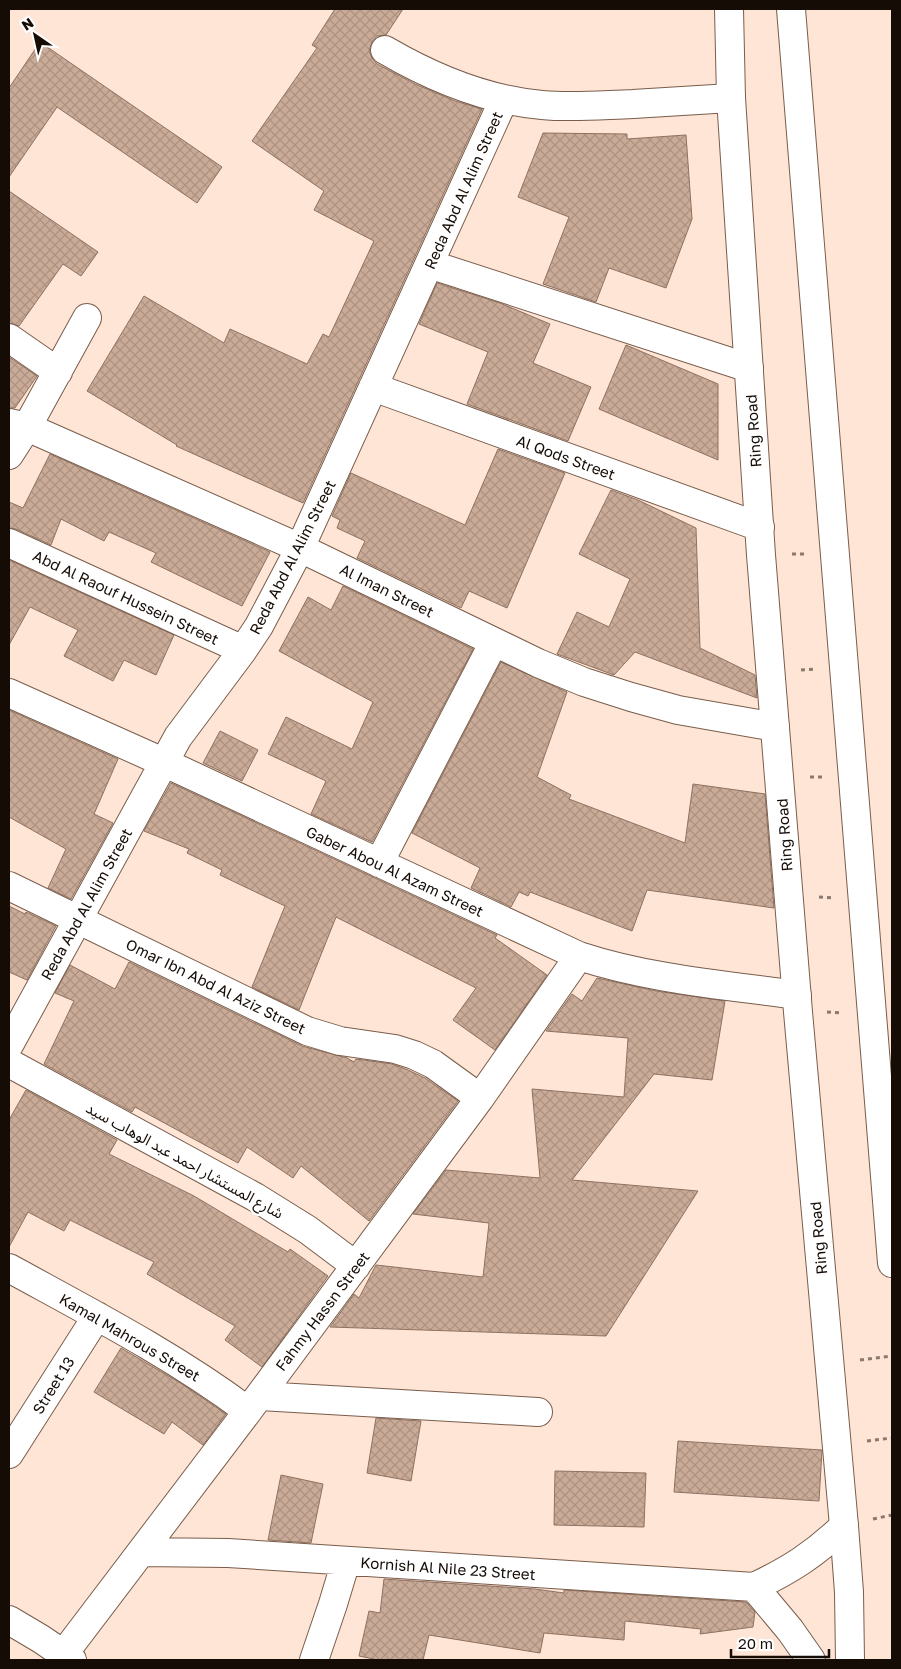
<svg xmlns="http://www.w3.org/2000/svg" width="901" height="1669" viewBox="0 0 901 1669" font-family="'Golos Text','Noto Sans Arabic',sans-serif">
<defs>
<pattern id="building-cross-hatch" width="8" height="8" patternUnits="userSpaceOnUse" patternTransform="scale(1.25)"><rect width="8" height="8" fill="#caab98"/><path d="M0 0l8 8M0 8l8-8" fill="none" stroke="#ad9282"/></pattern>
</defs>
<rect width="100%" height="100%" fill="#ffe5d5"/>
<path fill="url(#building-cross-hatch)" stroke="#8e7160" d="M 335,9 L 403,9 L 386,35 L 377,36 L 372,42 L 369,51 L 372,58 L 377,64 L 415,84 L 455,101 L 482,109 L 303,503 L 176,446 L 177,445 L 87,391 L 144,296 L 224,343 L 230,329 L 307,364 L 323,334 L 329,337 L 374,241 L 314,210 L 324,191 L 252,141 L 317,48 L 312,45 Z
M 40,42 L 222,167 L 197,203 L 57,107 L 9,177 L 9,88 Z
M 543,133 L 627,134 L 627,139 L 686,135 L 692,219 L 666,288 L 609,268 L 596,302 L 543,284 L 569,217 L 518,197 Z
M 9,191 L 98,252 L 81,276 L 63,264 L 19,326 L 9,323 Z
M 437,283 L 500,303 L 550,324 L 533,363 L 591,387 L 568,441 L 467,404 L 488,352 L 419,324 Z
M 626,345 L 718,384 L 718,460 L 599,409 Z
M 9,357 L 37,376 L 15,408 L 9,408 Z
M 498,449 L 565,473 L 507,608 L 469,591 L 461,608 L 357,558 L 365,541 L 337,528 L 340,520 L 332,516 L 351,473 L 465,525 Z
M 50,454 L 270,552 L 242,606 L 151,562 L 156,553 L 109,532 L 104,541 L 61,519 L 51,545 L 16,529 L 9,528 L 9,502 L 23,508 Z
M 611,490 L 638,500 L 696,528 L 700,648 L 755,675 L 757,698 L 635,652 L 614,675 L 557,654 L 577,612 L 609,627 L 630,579 L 579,554 Z
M 9,560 L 174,635 L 156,675 L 124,660 L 113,681 L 64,656 L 78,630 L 30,607 L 9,645 Z
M 343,586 L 473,649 L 372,842 L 311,814 L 326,781 L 268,754 L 286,717 L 352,749 L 373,702 L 279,651 L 308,597 L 331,610 Z
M 501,662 L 567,692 L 537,777 L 571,795 L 569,799 L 685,843 L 693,784 L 765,794 L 774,908 L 647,890 L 632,931 L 530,892 L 528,896 L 519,892 L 511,907 L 471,888 L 480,868 L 412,833 Z
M 9,710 L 118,759 L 94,814 L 113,823 L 71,899 L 48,888 L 66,849 L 9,817 Z
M 220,731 L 258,750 L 242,781 L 203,763 Z
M 171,783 L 497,935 L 495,938 L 547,975 L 495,1050 L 453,1020 L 476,988 L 336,917 L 299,1010 L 252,987 L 285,906 L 220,875 L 222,870 L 187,853 L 189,849 L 144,831 Z
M 9,906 L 25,914 L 26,912 L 56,926 L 27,980 L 9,972 Z
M 129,962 L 302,1046 L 347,1058 L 354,1062 L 356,1059 L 392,1064 L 408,1070 L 425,1078 L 458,1101 L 369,1221 L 301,1166 L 293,1178 L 247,1147 L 238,1163 L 135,1107 L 132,1112 L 44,1064 L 74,1001 L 55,993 L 70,965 L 115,989 Z
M 597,978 L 656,991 L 725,1001 L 712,1080 L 654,1074 L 572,1180 L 698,1191 L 606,1336 L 330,1327 L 354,1294 L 359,1298 L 376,1265 L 483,1277 L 489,1223 L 413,1214 L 446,1170 L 540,1178 L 532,1089 L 624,1097 L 628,1038 L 546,1031 L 572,994 L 582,1001 Z
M 26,1090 L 117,1140 L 109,1154 L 194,1196 L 288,1252 L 290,1249 L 328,1276 L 262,1367 L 225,1340 L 235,1326 L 147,1274 L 154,1262 L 70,1220 L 64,1231 L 28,1212 L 9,1247 L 9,1120 Z
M 121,1348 L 182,1384 L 226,1414 L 203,1445 L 172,1422 L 164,1434 L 94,1392 Z
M 376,1418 L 421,1421 L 411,1481 L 367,1473 Z
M 678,1441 L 822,1450 L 819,1501 L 674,1492 Z
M 555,1471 L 646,1473 L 644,1527 L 554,1525 Z
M 281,1475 L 323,1484 L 311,1543 L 268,1540 Z
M 384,1579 L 535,1589 L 564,1593 L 564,1590 L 746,1602 L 755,1612 L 753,1627 L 700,1634 L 701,1629 L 625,1621 L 624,1640 L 544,1633 L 540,1653 L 429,1635 L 423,1660 L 378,1660 L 359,1656 L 369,1611 L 380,1613 Z"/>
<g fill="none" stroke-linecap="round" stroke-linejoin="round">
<g stroke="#795d4c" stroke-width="30">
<path id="minor" d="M 385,50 C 433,78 486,100 542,105 C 572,108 602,105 633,104 C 666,102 699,100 731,98
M 429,264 L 749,368
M 9,338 L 58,372
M 373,387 L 760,527
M 9,423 L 27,427 L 45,435 L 300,548 L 538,663 L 584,682 L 631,697 L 678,710 L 775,727
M 9,455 L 27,427 L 87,318
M 9,543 L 243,650
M 9,693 L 163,762 L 579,956 C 649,979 724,985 797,995
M 379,863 L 494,642
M 9,886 L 307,1031 L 340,1041 L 395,1049 L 414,1055 L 433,1064 L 480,1098
M 9,1045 L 178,737 L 243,650 L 259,626 L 300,548 L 504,99
M 9,1063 L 255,1197 L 308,1230 L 356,1266
M 9,1268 C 91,1313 173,1355 248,1411
M 260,1396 L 538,1412
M 9,1454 L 97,1316
M 141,1552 L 228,1553 L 754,1587 C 790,1570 815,1554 844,1526
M 754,1587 L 790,1630 L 811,1660
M 9,1620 L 41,1639 L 72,1660
M 59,1660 L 248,1411 L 480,1098 L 579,956
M 314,1660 L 333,1604 L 346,1561"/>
</g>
<g stroke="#795d4c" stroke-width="30">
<path id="trunk" d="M 729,9 L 731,98 L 761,555 L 798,1012 L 844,1526 L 849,1592 L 850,1660
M 791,9 L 892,1263"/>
</g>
<path stroke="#8b796e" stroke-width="3" stroke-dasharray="4 4" stroke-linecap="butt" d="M 792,554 L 806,554
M 801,670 L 815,669
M 810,777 L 824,777
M 819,897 L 833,898
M 827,1012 L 841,1013
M 860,1360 L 892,1356
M 867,1441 L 892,1438
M 873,1519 L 892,1515"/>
<use href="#minor" stroke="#fff" stroke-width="28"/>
<use href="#trunk" stroke="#fff" stroke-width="28"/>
</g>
<g text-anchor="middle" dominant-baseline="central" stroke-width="5" stroke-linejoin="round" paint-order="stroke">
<g font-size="15" fill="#160c06" stroke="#fff">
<text transform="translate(463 190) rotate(-66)">Reda Abd Al Alim Street</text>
<text transform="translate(753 431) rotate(-94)">Ring Road</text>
<text transform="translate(566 457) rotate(20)">Al Qods Street</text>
<text transform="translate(292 557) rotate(-63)">Reda Abd Al Alim Street</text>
<text transform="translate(387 590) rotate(26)">Al Iman Street</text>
<text transform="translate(126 597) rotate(25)">Abd Al Raouf Hussein Street</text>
<text transform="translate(784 835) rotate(-94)">Ring Road</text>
<text transform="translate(395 871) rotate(25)">Gaber Abou Al Azam Street</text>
<text transform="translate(86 904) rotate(-61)">Reda Abd Al Alim Street</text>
<text transform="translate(216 986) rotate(26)">Omar Ibn Abd Al Aziz Street</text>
<text transform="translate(185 1160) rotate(29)">شارع المستشار احمد عبد الوهاب سيد</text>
<text transform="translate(818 1238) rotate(-95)">Ring Road</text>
<text transform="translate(322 1311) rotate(-53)">Fahmy Hassn Street</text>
<text transform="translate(130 1337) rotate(30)">Kamal Mahrous Street</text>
<text transform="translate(53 1385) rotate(-58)">Street 13</text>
<text transform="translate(448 1568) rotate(4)">Kornish Al Nile 23 Street</text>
</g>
</g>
<rect width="901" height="1669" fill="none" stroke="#160c06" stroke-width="20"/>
<g transform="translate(35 35) rotate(326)" stroke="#ffffff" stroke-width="4" paint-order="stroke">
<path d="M0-4L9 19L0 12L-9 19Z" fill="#160c06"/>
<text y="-8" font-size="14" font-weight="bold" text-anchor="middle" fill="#160c06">N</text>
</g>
<path d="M731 1649v8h98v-8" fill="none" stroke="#160c06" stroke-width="2.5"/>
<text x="738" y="1649" font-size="15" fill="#160c06" stroke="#ffffff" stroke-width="4" paint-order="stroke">20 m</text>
</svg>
